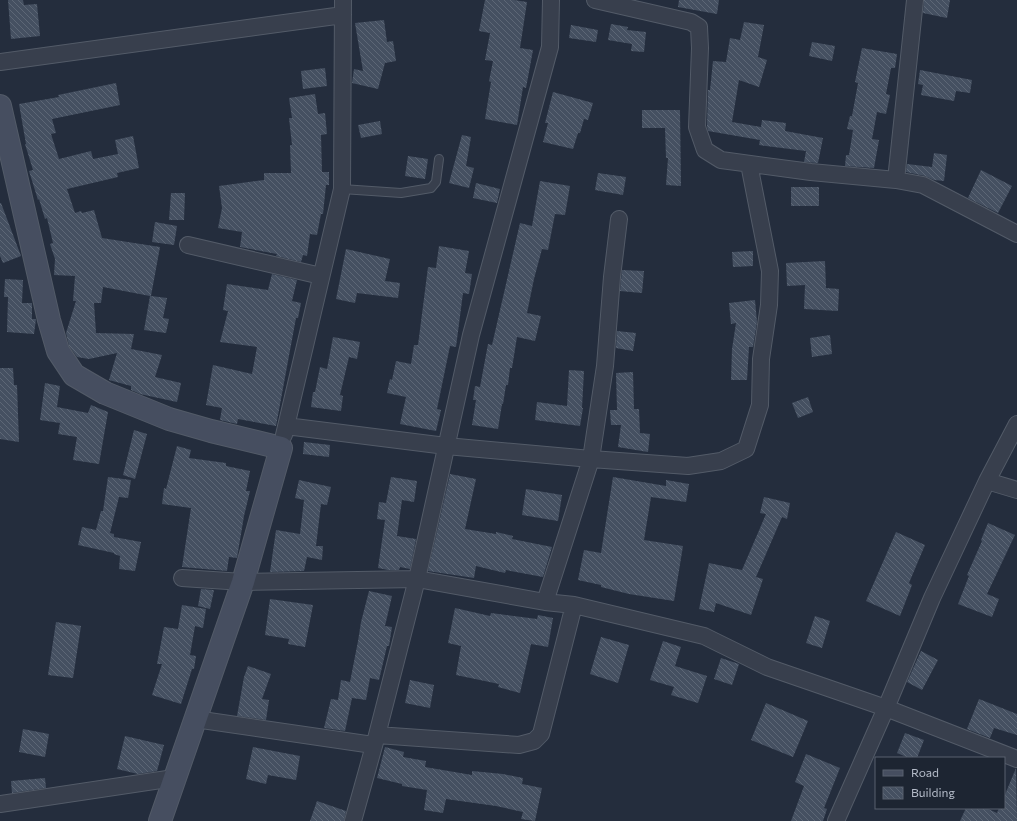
<svg xmlns="http://www.w3.org/2000/svg" width="1017" height="821" viewBox="0 0 1017 821" font-family="Commissioner,sans-serif">
<defs>
<pattern id="building-back-hatch" width="6" height="6" patternUnits="userSpaceOnUse"><rect width="6" height="6" fill="#455061"/><path d="M-1 5l2 2M0 0l6 6M5-1l2 2" fill="none" stroke="#5d6776"/></pattern>
</defs>
<rect width="100%" height="100%" fill="#242d3d"/>
<path fill="url(#building-back-hatch)" d="M 8,0 L 23,0 L 24,5 L 37,4 L 40,36 L 11,39 Z
M 485,0 L 514,0 L 527,2 L 520,48 L 533,50 L 526,88 L 523,87 L 517,125 L 485,119 L 491,82 L 489,81 L 493,61 L 485,60 L 490,33 L 479,31 Z
M 679,0 L 719,0 L 717,14 L 678,7 Z
M 924,0 L 950,0 L 947,18 L 923,13 Z
M 384,20 L 387,42 L 393,41 L 396,61 L 385,63 L 378,89 L 352,83 L 354,69 L 363,71 L 355,23 Z
M 744,22 L 764,25 L 758,57 L 767,60 L 759,87 L 739,80 L 732,122 L 761,127 L 762,120 L 786,123 L 785,131 L 823,138 L 818,163 L 804,162 L 806,151 L 759,145 L 760,140 L 708,131 L 707,126 L 708,90 L 710,90 L 713,61 L 726,62 L 730,38 L 740,40 Z
M 611,24 L 628,27 L 627,30 L 646,32 L 644,52 L 631,51 L 632,44 L 608,40 Z
M 571,25 L 598,30 L 596,42 L 569,38 Z
M 812,42 L 835,46 L 832,61 L 809,56 Z
M 862,48 L 897,54 L 895,68 L 891,68 L 886,94 L 890,95 L 886,114 L 877,112 L 872,139 L 879,140 L 874,168 L 845,166 L 846,155 L 849,155 L 853,130 L 847,129 L 850,116 L 852,116 L 858,83 L 855,82 Z
M 325,68 L 327,86 L 303,89 L 301,71 Z
M 920,70 L 972,80 L 970,93 L 956,91 L 954,101 L 921,95 L 923,85 L 918,84 Z
M 116,83 L 120,105 L 52,119 L 56,133 L 51,134 L 59,159 L 91,151 L 93,159 L 118,154 L 115,140 L 133,136 L 139,168 L 117,173 L 118,177 L 67,189 L 75,213 L 81,211 L 82,213 L 94,210 L 102,238 L 160,247 L 151,296 L 167,298 L 163,318 L 169,319 L 166,333 L 144,330 L 150,296 L 103,287 L 101,303 L 94,303 L 96,333 L 134,334 L 131,349 L 162,355 L 155,377 L 181,383 L 177,402 L 140,394 L 131,390 L 131,386 L 109,380 L 117,353 L 89,359 L 77,357 L 69,346 L 66,333 L 76,301 L 73,301 L 75,276 L 54,275 L 55,259 L 50,244 L 53,243 L 47,218 L 45,219 L 39,199 L 38,200 L 29,171 L 33,170 L 25,144 L 26,144 L 19,104 L 59,97 L 58,95 Z
M 553,92 L 593,103 L 588,120 L 584,119 L 580,133 L 578,133 L 573,149 L 543,142 L 548,123 L 545,123 Z
M 315,94 L 318,114 L 325,113 L 327,134 L 321,135 L 322,172 L 329,172 L 329,185 L 326,185 L 323,214 L 321,214 L 317,235 L 310,234 L 307,256 L 303,255 L 301,262 L 276,256 L 277,254 L 240,247 L 242,232 L 218,228 L 222,208 L 219,186 L 264,180 L 264,173 L 291,173 L 290,145 L 292,145 L 289,118 L 292,118 L 289,98 Z
M 642,110 L 680,110 L 681,186 L 666,185 L 668,158 L 666,158 L 665,128 L 642,128 Z
M 380,121 L 382,134 L 361,138 L 358,125 Z
M 462,135 L 471,137 L 466,166 L 474,168 L 469,188 L 449,183 Z
M 934,153 L 947,155 L 944,181 L 934,180 L 925,176 L 906,172 L 907,164 L 932,167 Z
M 408,156 L 428,159 L 425,179 L 405,176 Z
M 981,170 L 1012,186 L 998,213 L 968,198 Z
M 598,173 L 626,177 L 623,195 L 595,190 Z
M 540,181 L 570,186 L 565,215 L 555,214 L 548,250 L 542,249 L 534,279 L 527,313 L 541,316 L 535,341 L 517,337 L 512,368 L 510,368 L 508,385 L 506,385 L 503,404 L 502,404 L 498,429 L 472,425 L 476,400 L 473,400 L 475,386 L 480,387 L 488,344 L 492,345 L 520,223 L 532,226 Z
M 476,183 L 500,189 L 497,203 L 473,198 Z
M 791,187 L 819,187 L 819,206 L 791,206 Z
M 171,193 L 185,193 L 184,220 L 169,220 Z
M 0,203 L 1,203 L 21,256 L 3,263 L 0,256 Z
M 155,222 L 177,226 L 174,245 L 152,242 Z
M 439,246 L 469,251 L 465,273 L 472,274 L 469,294 L 463,293 L 456,347 L 450,346 L 437,409 L 441,410 L 436,431 L 400,424 L 406,397 L 387,393 L 390,379 L 392,380 L 396,361 L 411,364 L 414,345 L 418,345 L 428,267 L 436,268 Z
M 346,249 L 390,259 L 385,281 L 400,283 L 398,298 L 357,293 L 355,303 L 336,299 Z
M 753,251 L 753,266 L 733,267 L 732,252 Z
M 825,261 L 826,288 L 839,289 L 838,311 L 804,309 L 805,285 L 787,286 L 786,263 Z
M 622,270 L 644,271 L 642,293 L 620,291 Z
M 272,274 L 297,280 L 292,301 L 301,303 L 298,318 L 296,318 L 276,426 L 238,419 L 237,424 L 220,420 L 222,408 L 206,405 L 213,365 L 252,374 L 257,347 L 220,342 L 228,311 L 223,310 L 227,284 L 268,290 Z
M 5,279 L 23,280 L 22,303 L 32,303 L 32,319 L 36,319 L 34,334 L 7,332 L 8,297 L 4,297 Z
M 755,300 L 757,322 L 753,347 L 749,347 L 747,380 L 731,380 L 732,349 L 736,323 L 731,324 L 729,303 Z
M 617,331 L 636,333 L 633,351 L 616,348 Z
M 830,335 L 832,354 L 812,357 L 810,338 Z
M 333,337 L 360,342 L 357,359 L 349,357 L 340,395 L 343,396 L 341,411 L 311,407 L 313,392 L 315,392 L 320,367 L 327,369 Z
M 0,368 L 13,368 L 14,385 L 17,385 L 19,442 L 0,439 Z
M 569,370 L 584,371 L 582,408 L 583,408 L 580,426 L 535,420 L 537,402 L 567,406 Z
M 633,372 L 634,409 L 639,409 L 640,433 L 650,434 L 648,452 L 618,447 L 621,425 L 611,425 L 610,410 L 617,410 L 616,373 Z
M 45,383 L 60,386 L 57,407 L 88,413 L 91,405 L 108,412 L 99,464 L 73,460 L 77,437 L 58,434 L 60,423 L 40,420 Z
M 808,397 L 813,412 L 798,418 L 792,403 Z
M 134,430 L 147,434 L 135,479 L 123,475 Z
M 304,442 L 330,445 L 329,457 L 303,454 Z
M 177,446 L 191,450 L 189,458 L 226,463 L 226,466 L 250,471 L 246,491 L 250,491 L 244,516 L 237,558 L 229,557 L 227,571 L 182,567 L 191,508 L 162,504 L 164,488 L 166,489 Z
M 450,474 L 476,479 L 465,529 L 496,534 L 496,532 L 513,536 L 512,539 L 552,547 L 543,577 L 506,570 L 505,573 L 476,566 L 474,578 L 428,571 Z
M 108,477 L 131,480 L 128,498 L 119,497 L 110,533 L 114,534 L 114,537 L 141,542 L 135,571 L 119,569 L 120,556 L 114,554 L 114,553 L 78,545 L 82,527 L 96,530 L 101,511 L 103,511 Z
M 391,477 L 417,481 L 414,502 L 402,500 L 397,536 L 416,539 L 410,569 L 400,567 L 399,570 L 388,570 L 378,568 L 385,520 L 377,519 L 379,502 L 386,503 Z
M 613,477 L 666,486 L 666,480 L 689,484 L 686,502 L 651,497 L 644,540 L 683,546 L 674,601 L 629,594 L 601,587 L 601,585 L 578,580 L 584,550 L 601,553 Z
M 299,480 L 331,487 L 327,505 L 321,504 L 316,546 L 323,546 L 322,560 L 307,557 L 304,571 L 270,572 L 276,530 L 300,534 L 304,500 L 295,498 Z
M 526,489 L 562,495 L 558,521 L 522,515 Z
M 764,497 L 790,503 L 787,519 L 782,517 L 756,577 L 763,579 L 751,615 L 716,603 L 714,612 L 699,609 L 709,563 L 742,570 L 766,514 L 760,513 Z
M 988,523 L 1015,535 L 987,594 L 999,599 L 992,617 L 958,604 L 969,576 L 967,575 L 982,541 L 981,540 Z
M 896,532 L 925,545 L 909,583 L 912,585 L 900,616 L 866,601 Z
M 201,589 L 214,590 L 210,609 L 198,606 Z
M 369,591 L 392,596 L 385,626 L 392,627 L 389,646 L 387,646 L 379,680 L 370,678 L 366,700 L 352,698 L 345,731 L 324,728 L 331,699 L 338,700 L 341,680 L 350,682 L 358,641 L 361,622 Z
M 270,599 L 313,605 L 305,647 L 288,644 L 289,639 L 265,635 Z
M 182,605 L 206,609 L 203,628 L 195,626 L 190,655 L 196,656 L 194,669 L 192,669 L 181,704 L 152,695 L 162,664 L 157,664 L 164,627 L 178,629 Z
M 455,608 L 490,616 L 491,613 L 537,619 L 538,615 L 553,618 L 548,647 L 531,644 L 520,693 L 498,687 L 499,684 L 456,675 L 461,646 L 448,643 Z
M 815,616 L 830,621 L 822,648 L 806,643 Z
M 56,622 L 81,626 L 73,678 L 48,675 Z
M 601,637 L 629,645 L 618,683 L 590,674 Z
M 663,641 L 681,647 L 675,666 L 707,676 L 698,703 L 671,695 L 674,687 L 650,680 Z
M 921,651 L 938,660 L 922,690 L 907,682 Z
M 721,658 L 739,664 L 732,685 L 714,679 Z
M 248,666 L 271,674 L 262,699 L 269,700 L 266,720 L 237,716 L 244,677 Z
M 410,680 L 434,685 L 430,708 L 405,703 Z
M 979,699 L 1017,714 L 1017,735 L 994,728 L 990,738 L 967,729 Z
M 766,703 L 808,721 L 793,757 L 751,740 Z
M 23,729 L 49,734 L 45,757 L 19,752 Z
M 905,733 L 924,740 L 917,758 L 909,758 L 897,753 Z
M 125,736 L 164,745 L 157,771 L 138,774 L 117,769 Z
M 253,747 L 300,756 L 296,780 L 268,775 L 266,784 L 246,779 Z
M 385,747 L 404,752 L 403,757 L 426,761 L 425,767 L 472,775 L 472,771 L 503,774 L 523,778 L 522,784 L 542,788 L 535,821 L 521,819 L 523,812 L 496,806 L 446,799 L 443,813 L 424,810 L 427,790 L 402,786 L 402,784 L 377,778 Z
M 806,754 L 840,768 L 824,808 L 827,809 L 823,821 L 791,821 L 804,786 L 795,782 Z
M 1016,768 L 1017,821 L 960,821 L 966,808 L 986,808 L 997,813 L 999,808 L 1004,808 L 1004,797 Z
M 45,778 L 46,788 L 12,793 L 11,781 Z
M 317,801 L 346,811 L 344,821 L 310,821 Z"/>
<g fill="none" stroke-linecap="round" stroke-linejoin="round">
<g stroke="#535b68" stroke-width="10">
<path id="lane" d="M 342,189 L 401,193 L 431,188 L 436,182 L 439,159"/>
</g>
<g stroke="#535b68" stroke-width="18">
<path id="street" d="M 595,0 L 691,22 L 699,27 L 700,48 L 697,127 L 705,150 L 721,160 L 811,172 L 896,180 L 923,185 L 1017,234
M 0,62 L 343,15
M 896,180 L 915,0
M 188,245 L 321,276
M 286,426 L 446,446 L 591,459 L 688,466 L 721,461 L 746,449 L 760,405 L 761,359 L 769,305 L 770,271 L 749,164
M 284,435 L 342,189 L 343,0
M 987,481 L 1017,490
M 182,578 L 243,582 L 417,579 L 545,602 L 574,605 L 704,636 L 767,667 L 886,708 L 1017,759
M 545,602 L 591,459 L 605,366 L 612,277 L 619,219
M 195,719 L 373,745
M 377,735 L 519,745 L 534,741 L 541,734 L 574,605
M 0,804 L 174,778
M 353,821 L 377,735 L 417,579 L 471,335 L 550,47 L 551,0
M 836,821 L 886,708 L 932,598 L 987,481 L 1017,424"/>
</g>
<g stroke="#535b68" stroke-width="24">
<path id="secondary" d="M 0,106 L 49,320 L 58,351 L 74,375 L 105,393 L 169,419 L 211,431 L 281,448 L 243,582 L 160,821"/>
</g>
<use href="#lane" stroke="#383f4d" stroke-width="8"/>
<use href="#street" stroke="#383f4d" stroke-width="16"/>
<use href="#secondary" stroke="#464e60" stroke-width="22"/>
</g>
<rect x="875" y="757" width="130" height="52" fill="#1d2532" stroke="#59616e"/>
<rect x="883" y="770" width="20" height="6" fill="#464e60" stroke="#59616e"/>
<text x="911" y="777" font-size="12" fill="#b4bbc8">Road</text>
<rect x="883" y="787" width="20" height="12" fill="url(#building-back-hatch)" stroke="#59616e"/>
<text x="911" y="797" font-size="12" fill="#b4bbc8">Building</text>
</svg>
